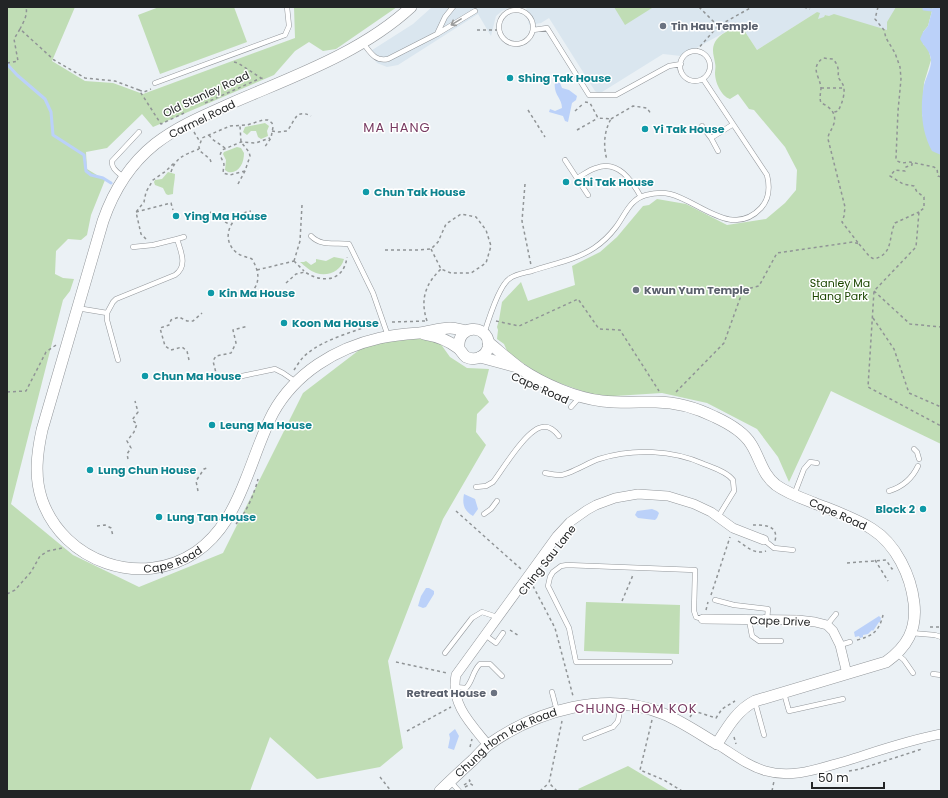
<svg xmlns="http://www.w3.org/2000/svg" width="948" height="798" viewBox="0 0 948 798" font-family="Poppins,sans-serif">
<rect width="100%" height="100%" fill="#ebf1f5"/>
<path fill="#dae6ef" d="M 432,7 L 512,7 L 502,11 L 496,16 L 491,36 L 478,14 L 398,65 L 387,67 L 377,63 L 369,52 L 413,24 Z
M 526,7 L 900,7 L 886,34 L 825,15 L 823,22 L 818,20 L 817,12 L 757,50 L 740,24 L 687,53 L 681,56 L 663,54 L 602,92 L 598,93 L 595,91 L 549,18 L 541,23 L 529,25 Z"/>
<path fill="#c0ddb5" d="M 7,7 L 75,7 L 52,61 L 85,81 L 113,83 L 143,94 L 295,38 L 294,7 L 397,7 L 336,49 L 323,51 L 309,42 L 295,51 L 274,75 L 153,127 L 142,114 L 107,148 L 86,152 L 87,169 L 105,180 L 91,215 L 87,235 L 81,240 L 68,239 L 56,251 L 55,274 L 63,278 L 74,279 L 70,291 L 63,300 L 11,504 L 73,555 L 139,587 L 223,553 L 303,393 L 367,344 L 426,335 L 440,343 L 450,357 L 467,368 L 489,369 L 483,393 L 489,402 L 477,414 L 476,432 L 486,445 L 443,519 L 388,661 L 403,748 L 380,767 L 317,779 L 270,737 L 250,791 L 7,791 Z
M 159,7 L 234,7 L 247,42 L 160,74 L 138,15 Z
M 614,7 L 651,7 L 652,8 L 625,25 Z
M 896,7 L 900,8 L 900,7 L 933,7 L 928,26 L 923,32 L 923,44 L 928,47 L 931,60 L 924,83 L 922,115 L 941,155 L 941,444 L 831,391 L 789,482 L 778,457 L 757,429 L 707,403 L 662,393 L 599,397 L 545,378 L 508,353 L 504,344 L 497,339 L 498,330 L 497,327 L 499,320 L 502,302 L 521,282 L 528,301 L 575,285 L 572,266 L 600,252 L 617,237 L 643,206 L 649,205 L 657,199 L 686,204 L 727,225 L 766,219 L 785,203 L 796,190 L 797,170 L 785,147 L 754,110 L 749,109 L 738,94 L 730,99 C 721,96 715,82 715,73 C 715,70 716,67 715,63 C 714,56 711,50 715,42 C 719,34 732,29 740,24 L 757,50 L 817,12 L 820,13 L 818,19 L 824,17 L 825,15 L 829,16 L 834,14 L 887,30 L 887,22 Z
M 265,123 L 269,126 L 267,131 L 268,136 L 261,139 L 258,137 L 256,131 L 251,131 L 247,135 L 243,132 L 245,127 Z
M 237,147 L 241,148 L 244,153 C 244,163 239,174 228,172 L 225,170 L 226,160 L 223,154 L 224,152 Z
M 168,172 L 175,174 C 175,180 173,187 173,194 L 168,195 L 166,194 L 163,188 L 155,185 L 154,182 L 155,180 L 162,179 Z
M 334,257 L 344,259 C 341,271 328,277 316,273 C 310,271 305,266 300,262 L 304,262 L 306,261 L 311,265 L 316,262 L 316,259 L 326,261 Z
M 586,602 L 680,605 L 679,654 L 584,651 Z
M 628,766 L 670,791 L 580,791 L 578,789 Z"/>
<path fill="#bbd1f9" d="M 933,7 L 941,7 L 941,155 L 932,151 C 921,131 920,107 924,85 C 926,77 931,69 931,61 C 931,51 924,47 920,39 L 923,32 L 928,26 Z
M 555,82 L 560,83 L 562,88 L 569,90 L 577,96 L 576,100 L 572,103 L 568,122 L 565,121 L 563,116 L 549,112 L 550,109 L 555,111 L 562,108 C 562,98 553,95 555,82 Z
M 464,494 L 475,499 L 478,509 L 473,516 C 464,511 462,504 464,494 Z
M 652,509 L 657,511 L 659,513 L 657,518 L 655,520 L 638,518 L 635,515 L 637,511 Z
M 426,588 L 429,588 L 434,591 L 434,594 L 426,607 L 423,608 L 418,606 L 421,596 Z
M 879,616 L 881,618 L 880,622 L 879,622 L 873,631 L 872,630 L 868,634 L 863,635 L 863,637 L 860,638 L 859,636 L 855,637 L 854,632 Z
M 455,729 L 459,736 L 454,750 L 448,748 L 450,738 L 449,734 Z"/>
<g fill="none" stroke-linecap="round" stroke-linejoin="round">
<path stroke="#bbd1f9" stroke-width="3" d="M 924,9 L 932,10
M 7,64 L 17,75 L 45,99 L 51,112 L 53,135 L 84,155 L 86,171 L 91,175 L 103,178 L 111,183"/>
<g stroke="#93979b" stroke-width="5.5">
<path id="service" d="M499 27a17 17 0 1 1 34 0a17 17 0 1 1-34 0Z
M 533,30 L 547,28 L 589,95 L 616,95 L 669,66 L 681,64
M 437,34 L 445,17 L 453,7
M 363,43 C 370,52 375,62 388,59 L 437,34 L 475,11
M680 66a15 15 0 1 1 30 0a15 15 0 1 1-30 0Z
M 155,83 L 285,35 L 289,26 L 287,7
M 702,126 L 711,138
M 718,151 L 711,138 L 732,125
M 565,160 L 588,195
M 124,178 C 119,173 111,169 112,161 L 139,132
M 577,178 C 583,175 589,170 596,168 C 618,159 632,181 641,197
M 311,236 C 322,247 335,242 349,244 L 373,293 L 388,336
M 177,239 L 184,237
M 77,308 L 107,313 L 107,320 L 118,360
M 107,313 L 113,302 L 116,299 L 175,275 C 188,266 181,252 177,239 L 153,245 L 133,247
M 484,334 C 488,321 499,286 509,279 C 515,274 524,273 532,271 C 552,264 576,260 594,248 C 603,242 610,235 616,227 C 625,215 630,199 646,195 C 654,193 662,192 670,194 C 699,201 732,239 761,208 C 770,198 770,187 767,175 L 703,79
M 242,376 L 275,369 L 283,373 L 296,382
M 571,407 L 579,398
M 914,449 L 917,452 L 919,459
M 545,473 C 550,474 555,475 560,475 C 569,475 589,462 599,459 C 633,448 673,450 704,464 C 714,468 727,472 733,480 L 734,491 L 718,517
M 476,487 L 486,486 L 493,482 C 503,469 527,428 543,427 C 549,426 555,431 559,436
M 889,491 C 902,487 912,479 918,466
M 794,495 L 804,469 L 810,462 L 817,463
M 484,514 L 491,509 L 497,501
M 764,540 L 774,548 L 793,550
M 715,600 L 734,605 L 768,609 L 767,620
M 749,620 L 752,636 L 759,641 L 781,641
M 827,625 L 836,614
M 911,633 L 935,635 L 941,637
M 485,635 L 496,643 L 503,633
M 840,645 L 850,642
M 445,653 L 472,618 L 482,612 L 497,617
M 897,654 L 904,660 L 913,673
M 670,662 L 576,662 L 569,628 L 548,586 L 550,577 L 553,572 L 561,566 L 567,565 L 695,570 L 694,611 L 696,617 L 703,619
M 933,674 L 941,675
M 455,687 L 466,688 C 473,681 472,672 480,664 L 490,664 L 502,676
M 552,692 L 557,711
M 784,693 L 789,711 L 843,699
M 755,702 L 764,735
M 585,738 L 613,727 L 618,721 L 621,705
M 450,781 L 459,791"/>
</g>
<g stroke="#93979b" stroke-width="10">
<path id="minor" d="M 703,619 L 798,620 L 815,622 L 827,625 L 833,631 L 840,645 L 847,674
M 717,744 C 733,754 748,766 766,771 C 793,779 820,768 846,761 C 878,751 909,740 941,734
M 488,745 C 471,724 450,704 456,675 L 557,536 L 570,522 L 587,510 L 596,505 L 615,498 L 638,494 L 668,496 L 694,504 L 711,512 L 733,528 L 764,540"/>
</g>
<g stroke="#93979b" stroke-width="12">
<g id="tertiary">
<path id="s1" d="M 411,7 C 361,53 294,76 232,103 C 205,115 178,126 155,144 C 130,164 113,192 103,221 L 42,430 C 37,453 34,477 42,500 C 64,562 141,589 196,552 C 222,534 235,507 246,479 C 255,457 262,434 273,413 C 295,373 336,348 380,338 C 393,335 406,334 419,333 C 429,332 440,328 450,328 C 456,328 461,330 466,331"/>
<path d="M 424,334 C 436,336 448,340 458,348 C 461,350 462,354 466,357 C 470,359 476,359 481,357 C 484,355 487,352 488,348 C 493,325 456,321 459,349"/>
<path d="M 480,357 L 517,367"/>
<path id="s2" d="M 440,791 C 451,780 462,770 473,760 C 478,755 483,749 488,745 C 537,710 607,690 664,714 C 683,722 700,734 717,744 C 727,728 737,710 755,701 L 886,662 C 907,647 917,630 914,603 C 911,576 896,544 872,529 C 855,518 834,511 814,503 C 801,498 787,493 776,485 C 762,474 760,458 751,444 C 743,431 728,423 715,417 C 695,407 673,401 651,402 C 635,402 618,403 602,401 C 576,398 543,384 521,369 C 510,361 499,351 488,342"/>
</g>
</g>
<path stroke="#909496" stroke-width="1.5" stroke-dasharray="3 3" stroke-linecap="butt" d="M 699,7 L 718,26
M 804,7 L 810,9
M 878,7 L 875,19 L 884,30 L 886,38 L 895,53 L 900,67 L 901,79 L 898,111 L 896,158 L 897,161 L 902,163 L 910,162 L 934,167 L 937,169 L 938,176 L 941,177
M 20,29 C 23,23 28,15 26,7
M 477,30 L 498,30
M 696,51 L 718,26 L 752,7
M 234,62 L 238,63 L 261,78
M 7,63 L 18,61 L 14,39 L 20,29 L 54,60 L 85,78 L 115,81 L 139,90 L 161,124 L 184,113
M 821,88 L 844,88
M 139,90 L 144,92 L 151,89
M 585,102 L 590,103 L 598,118 L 611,119 C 604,131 603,146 607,160
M 205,103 L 261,78 L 264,79
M 528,110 L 545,137
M 575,111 L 584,103
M 611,119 L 633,106 L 647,108 L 651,114
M 577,130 L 598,118
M 272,131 L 278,132 L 287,131 C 295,122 295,108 311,116
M 194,132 L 200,142
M 209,135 L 212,139 L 225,148
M 211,162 L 210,159 L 200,151 L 199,147 L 202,138 L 230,126 L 247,125 L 263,120 L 268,120 L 272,123 L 273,127 L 271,138 L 264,148
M 912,163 L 912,165 L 906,167 L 905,171 L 895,170 L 890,176 L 903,184 L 914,186 L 917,192 L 924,197 L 924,208 L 919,212 L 916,247 L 874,291 L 868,387 L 941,426
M 245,171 L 230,175 L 223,173 L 224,164 L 220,155 L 222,150 L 241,142 L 256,143 L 270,138
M 171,172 C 176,157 184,155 199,149
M 238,184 L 245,171 L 250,156 L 249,152 L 241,142 L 240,126
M 525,184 L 522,221 L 531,265
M 136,212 L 171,203 L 173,210
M 210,212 L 230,225
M 146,239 L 141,234 L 136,212 L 144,202 L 146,192 L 153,180 L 166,171 L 174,163
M 859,244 L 870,257 L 874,259 C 894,254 888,237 895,223 L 919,212
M 385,250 L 418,250 L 431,249 L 438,242 L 446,224 L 461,214 L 476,217 L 486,230 L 491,246 L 486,263 L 471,273 L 451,273 L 441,269 L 431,249
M 294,261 L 300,241 L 302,205
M 294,261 L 304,271
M 257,270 L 294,261
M 286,283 L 296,274 L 305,272 C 323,284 344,281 347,257
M 874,291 L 910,324 L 941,327
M 251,293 C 261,282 259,271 252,259 C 247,257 241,256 237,253 C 219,239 231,214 251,211
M 873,318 L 894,349 L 909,393 L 941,407
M 427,321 C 420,300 425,284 441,269
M 496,321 L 519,326 L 578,299 L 599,329 L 620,330 L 659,391
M 392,322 L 426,321
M 189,360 L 187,351 L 182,347 L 171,350 L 165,346 L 160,328 L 169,325 L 171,320 L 179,317 L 187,321 L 193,321 L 202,313
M 294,370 C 298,364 302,357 308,353 C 323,340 357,330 376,324
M 217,377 L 213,361 L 216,356 L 231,353 L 236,343 L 233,330 L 248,326
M 7,392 L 26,391 L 46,352 L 56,345
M 676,392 L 724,343 L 743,290 L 759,286 L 777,253 L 853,242 L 859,244 L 842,222 L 844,216 L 845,207 L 828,139 C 828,134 831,131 833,126 C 838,115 831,107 821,103 C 819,97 821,93 821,87 C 819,75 810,68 823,58 L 833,59 C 838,65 839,69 838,77 C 839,79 841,81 842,83 C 847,90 842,104 838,111 L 834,112
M 128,459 L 127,454 L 131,448 L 127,441 L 134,432 L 137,424 L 132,420 L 138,412 L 135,401
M 198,491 L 196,481 L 204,469 L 207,468
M 456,511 L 521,569
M 236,524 C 246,514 255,492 258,479
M 753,525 C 764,525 779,525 775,541
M 97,526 L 105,525 L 111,528 L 113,536
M 738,541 C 747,547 755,555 766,551
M 875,560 L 888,581
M 847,563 L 886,560 L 892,569 L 893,568
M 533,586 L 555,628 L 573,696
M 7,594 L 15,590 L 31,572 L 40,556 L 48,551 L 62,548
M 711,595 L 730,537
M 622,601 L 633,575
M 706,610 L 708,602
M 930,627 L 941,627
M 510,630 L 519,636
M 857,640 C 872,636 879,632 883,615
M 396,662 L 447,673
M 690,717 L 694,711 L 716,718 L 722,709 L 735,701
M 652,720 L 640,770 L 664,780 L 682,791
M 407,731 L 451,707
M 734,737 L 736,744
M 470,747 L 472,739
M 849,771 L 860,769 L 922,749
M 380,777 L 391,791
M 464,785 L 470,781 L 468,778
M 465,787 L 471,784 L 475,787
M 540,791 L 549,783
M 557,791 L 549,783 L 562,721
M 772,791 L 774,781"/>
<use href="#service" stroke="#fff" stroke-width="4.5"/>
<use href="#minor" stroke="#fff" stroke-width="9"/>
<use href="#tertiary" stroke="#fff" stroke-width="11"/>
</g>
<defs><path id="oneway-shaft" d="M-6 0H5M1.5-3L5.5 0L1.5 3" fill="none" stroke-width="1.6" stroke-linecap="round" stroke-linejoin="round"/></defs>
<use stroke="#9c9d9d" href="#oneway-shaft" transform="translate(456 22) rotate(149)"/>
<g fill="#6b7280" stroke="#fff" stroke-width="1.5">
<circle cx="663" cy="26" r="4"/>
<circle cx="636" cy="290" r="4"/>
<circle cx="494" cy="693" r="4"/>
</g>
<g fill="#0f9aa8" stroke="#fff" stroke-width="1.5">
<circle cx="510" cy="78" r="4"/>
<circle cx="645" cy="129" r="4"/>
<circle cx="566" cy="182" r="4"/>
<circle cx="366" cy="192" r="4"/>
<circle cx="176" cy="216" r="4"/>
<circle cx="211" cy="293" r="4"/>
<circle cx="284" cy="323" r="4"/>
<circle cx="145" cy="376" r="4"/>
<circle cx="212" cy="425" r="4"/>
<circle cx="90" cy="470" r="4"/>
<circle cx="923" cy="509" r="4"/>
<circle cx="159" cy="517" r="4"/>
</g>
<g text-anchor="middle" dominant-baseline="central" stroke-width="3" stroke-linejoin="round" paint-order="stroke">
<g font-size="11" font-weight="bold" fill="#5b616d" stroke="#fff" text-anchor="start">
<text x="671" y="26">Tin Hau Temple</text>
<text x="644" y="290">Kwun Yum Temple</text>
<text x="486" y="693" text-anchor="end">Retreat House</text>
</g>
<g font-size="11" font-weight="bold" fill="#0d838f" stroke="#fff" text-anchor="start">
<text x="518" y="78">Shing Tak House</text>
<text x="653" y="129">Yi Tak House</text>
<text x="574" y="182">Chi Tak House</text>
<text x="374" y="192">Chun Tak House</text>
<text x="184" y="216">Ying Ma House</text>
<text x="219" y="293">Kin Ma House</text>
<text x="292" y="323">Koon Ma House</text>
<text x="153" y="376">Chun Ma House</text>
<text x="220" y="425">Leung Ma House</text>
<text x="98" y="470">Lung Chun House</text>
<text x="915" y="509" text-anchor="end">Block 2</text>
<text x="167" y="517">Lung Tan House</text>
</g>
<g font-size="11" fill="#232526" stroke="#fff">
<text transform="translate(206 94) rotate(-25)">Old Stanley Road</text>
<text transform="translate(202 119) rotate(-26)">Carmel Road</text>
<text transform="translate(540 388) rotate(24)">Cape Road</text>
<text transform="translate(838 514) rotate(24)">Cape Road</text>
<text stroke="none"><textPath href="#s1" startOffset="836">Cape Road</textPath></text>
<text transform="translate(547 560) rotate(-52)">Ching Sau Lane</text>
<text transform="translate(780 621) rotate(2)">Cape Drive</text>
<text stroke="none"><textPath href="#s2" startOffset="83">Chung Hom Kok Road</textPath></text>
</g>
<g font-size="11" fill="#1c4600" stroke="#fff">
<text x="840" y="283">Stanley Ma<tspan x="840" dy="13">Hang Park</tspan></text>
</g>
<g font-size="13" letter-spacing="1" fill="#783a61" stroke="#fff">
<text x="397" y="127">MA HANG</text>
<text x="636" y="708">CHUNG HOM KOK</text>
</g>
</g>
<rect width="948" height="798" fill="none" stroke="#232526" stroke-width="16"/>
<path d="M812 782v6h72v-6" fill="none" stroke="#232526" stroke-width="2"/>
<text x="818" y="782" font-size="12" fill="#232526" stroke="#ffffff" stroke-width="3" paint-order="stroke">50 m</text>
</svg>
